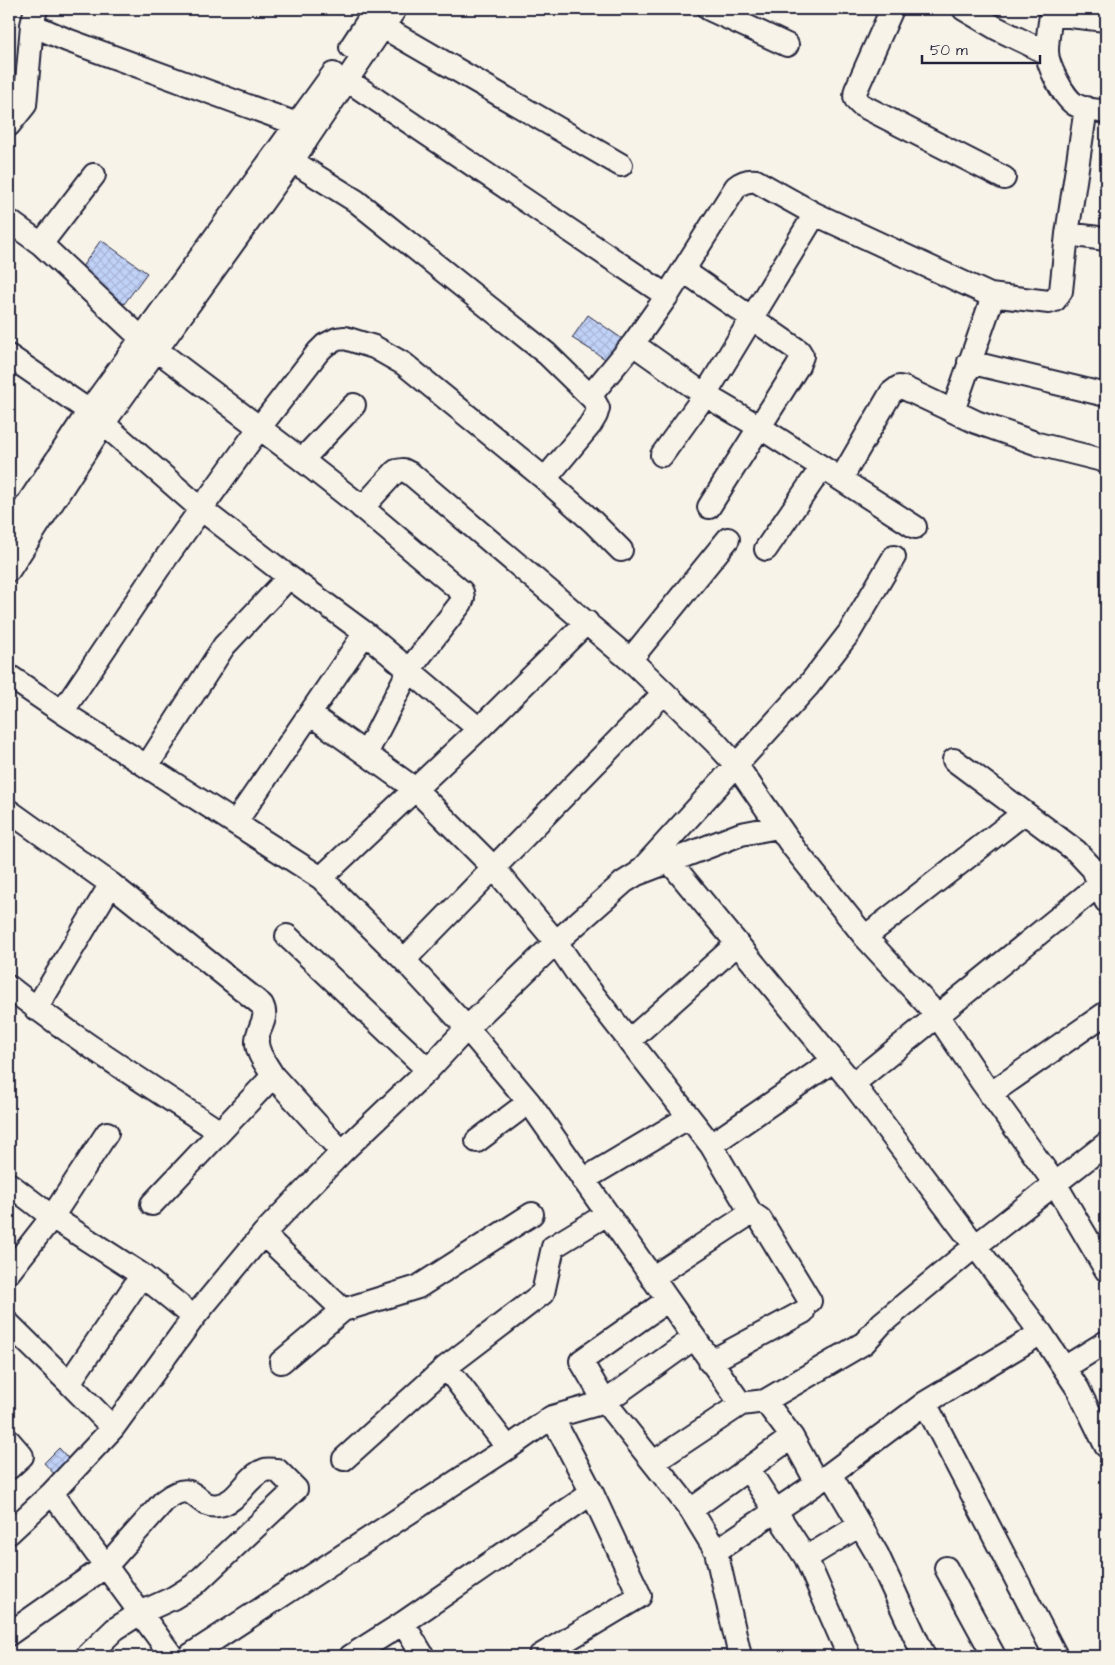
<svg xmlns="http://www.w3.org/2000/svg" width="1115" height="1665" viewBox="0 0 1115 1665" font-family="'Architects Daughter',sans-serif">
<defs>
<pattern id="building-cross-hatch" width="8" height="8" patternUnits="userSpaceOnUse" patternTransform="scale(1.25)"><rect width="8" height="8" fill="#c1d2f8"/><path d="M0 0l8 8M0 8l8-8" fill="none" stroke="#a6b4d6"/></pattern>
</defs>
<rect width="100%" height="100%" fill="#f7f3e8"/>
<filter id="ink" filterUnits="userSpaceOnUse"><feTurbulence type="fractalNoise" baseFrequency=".02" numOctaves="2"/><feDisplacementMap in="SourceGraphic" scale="10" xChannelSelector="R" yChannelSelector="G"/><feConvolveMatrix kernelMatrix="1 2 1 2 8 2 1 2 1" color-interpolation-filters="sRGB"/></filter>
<g filter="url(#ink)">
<path fill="url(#building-cross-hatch)" stroke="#22223b" d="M 101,240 L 147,273 L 124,304 L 79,271 Z
M 588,315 L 624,340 L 610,362 L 572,338 Z
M 59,1448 L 75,1466 L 60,1480 L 44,1463 Z"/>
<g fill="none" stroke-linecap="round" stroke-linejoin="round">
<g stroke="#22223b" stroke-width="26">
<path id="minor" d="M 709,9 L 787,45
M 892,9 L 856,90 C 854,97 855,100 861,105 L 1004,178
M 964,9 L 996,28 L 1047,53
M 1052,9 C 1050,23 1047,37 1047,51 C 1047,65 1064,99 1076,105 C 1085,110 1096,110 1106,112
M 1051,14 L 1106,20
M 32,25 L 67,40 L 297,124
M 383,27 L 621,165
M 351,47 L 376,9
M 347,80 L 667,296
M 9,125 L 25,105 L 32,25 L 36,9
M 292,161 L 356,201 L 547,354 L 593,399 L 598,408 L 596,415 L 590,425 L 545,479
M 9,221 L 41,244 L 94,175
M 1067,234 L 1106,239
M 41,244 L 141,338 L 302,460 L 358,504 L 462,592 L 463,598 L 461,603 L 409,670 L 366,754
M 684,271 L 799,351 L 802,356 L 798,366 L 709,507
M 990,295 L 1049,302 L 1055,300 L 1061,291 L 1067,234 L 1086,108
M 633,344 L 705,395 L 761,428 L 915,527
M 9,356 L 89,411 L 201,509 L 158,569 L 62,712
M 969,362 L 1106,395
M 590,396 L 633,344 L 667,296 L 736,187 C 742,182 748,180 756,181 L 815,214 L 990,295 L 991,302 L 953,411
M 662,455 L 705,395 L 815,214
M 302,460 L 354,405
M 841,479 L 891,393 L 899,387 L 904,388 L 976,422 L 1038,444 L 1106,461
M 362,508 L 396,471 L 403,470 L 411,474 L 636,665 L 715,742 L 737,766 L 793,847 L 865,937 L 937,1015 L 982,1082 L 1056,1185 L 1106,1270
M 9,532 L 89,411 L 333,74
M 766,549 L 822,467
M 9,570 L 103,424 L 292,161 L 395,9
M 365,633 L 479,729
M 630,660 L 728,539
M 9,676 L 62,712 L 321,878 L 404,960 L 467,1028 L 529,1102 L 741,1404 L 765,1401 L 792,1437 L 817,1483
M 310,714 L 415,789 L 494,868 L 556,942 L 581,979 L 711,1145 L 751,1213 L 760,1219 L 810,1301
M 954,760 L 1076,851 L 1093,869 L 1106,901
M 147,766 L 224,646 L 289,577
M 9,811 L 111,884 L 262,1005 C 269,1019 258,1027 257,1040 C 256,1053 267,1065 273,1076
M 235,823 L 365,633 L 289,577 L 201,509 L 260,427 L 318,352 L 325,345 L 337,339 L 345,338 L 374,347 L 404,364 L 545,479 L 593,522 L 621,550
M 670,862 L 853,1084
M 641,870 L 808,686 L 849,633 L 894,557
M 321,878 L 479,729 L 587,622
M 1100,884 L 853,1084 L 1041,1333 L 1078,1389 L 1106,1446
M 287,936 L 428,1070
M 865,937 L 1024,813
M 404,960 L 664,693
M 9,987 C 76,1040 149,1085 220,1132
M 36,1009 L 111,884
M 630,1040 L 737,944
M 990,1094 L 1106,1013
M 107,1133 L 52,1217 L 142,1275 L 194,1317
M 477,1141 L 529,1102
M 711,1145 L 833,1061
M 583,1180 L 689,1117
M 9,1184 L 52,1217 L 9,1272
M 152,1204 L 273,1076 L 342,1152
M 263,1234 L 343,1310 L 281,1362
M 652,1278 L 751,1213
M 668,1300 L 581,1361 L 605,1402 L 691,1510 L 716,1551
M 343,1310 L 418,1287 L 532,1214
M 9,1324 L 69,1383 L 113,1428
M 710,1362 L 803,1312
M 446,1367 L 543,1293 L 553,1247 L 607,1214
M 1064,1368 L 1106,1342
M 69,1383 L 142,1275
M 765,1401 L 864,1343 L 882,1323 L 974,1247 L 1106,1144
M 925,1403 L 1056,1656
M 552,1417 L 605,1402 L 694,1338
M 9,1441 L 22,1456 L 9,1468
M 344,1459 L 446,1367 L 508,1448
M 654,1462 L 741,1404
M 748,1469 L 806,1558
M 830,1474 L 860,1525 L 806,1558 L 849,1656
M 52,1493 L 172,1656
M 691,1510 L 792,1437
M 860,1525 L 877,1554 L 924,1656
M 9,1533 L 52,1493 L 113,1428 L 194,1317 L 263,1234 L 342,1152 L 428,1070 L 467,1028 L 556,942 L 624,882 L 637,874 L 741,834 L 778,827
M 946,1568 L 994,1656
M 403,1623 L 423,1656
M 9,1634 L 106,1566 L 164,1501 C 197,1475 194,1510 219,1505 C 239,1502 246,1476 265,1470 C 268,1469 273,1470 277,1470 L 296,1489 L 194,1585 L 173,1598 L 140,1613 L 115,1629 L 87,1656
M 189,1656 L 508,1448 L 552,1417 L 592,1493 L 640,1596 L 540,1656
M 351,1656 L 403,1623 L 592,1493
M 740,1656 L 716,1551 L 830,1474 L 925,1403 L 1041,1333"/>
</g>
<use href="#minor" stroke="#f7f3e8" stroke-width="22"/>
</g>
</g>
<rect width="1115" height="1665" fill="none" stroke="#f7f3e8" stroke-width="30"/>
<rect x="15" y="15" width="1085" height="1635" fill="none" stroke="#22223b" stroke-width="2" filter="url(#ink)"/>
<path d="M922 55v8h118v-8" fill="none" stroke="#22223b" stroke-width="2.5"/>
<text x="930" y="55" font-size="15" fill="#22223b" stroke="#f7f3e8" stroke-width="4" paint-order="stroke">50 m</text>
</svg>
